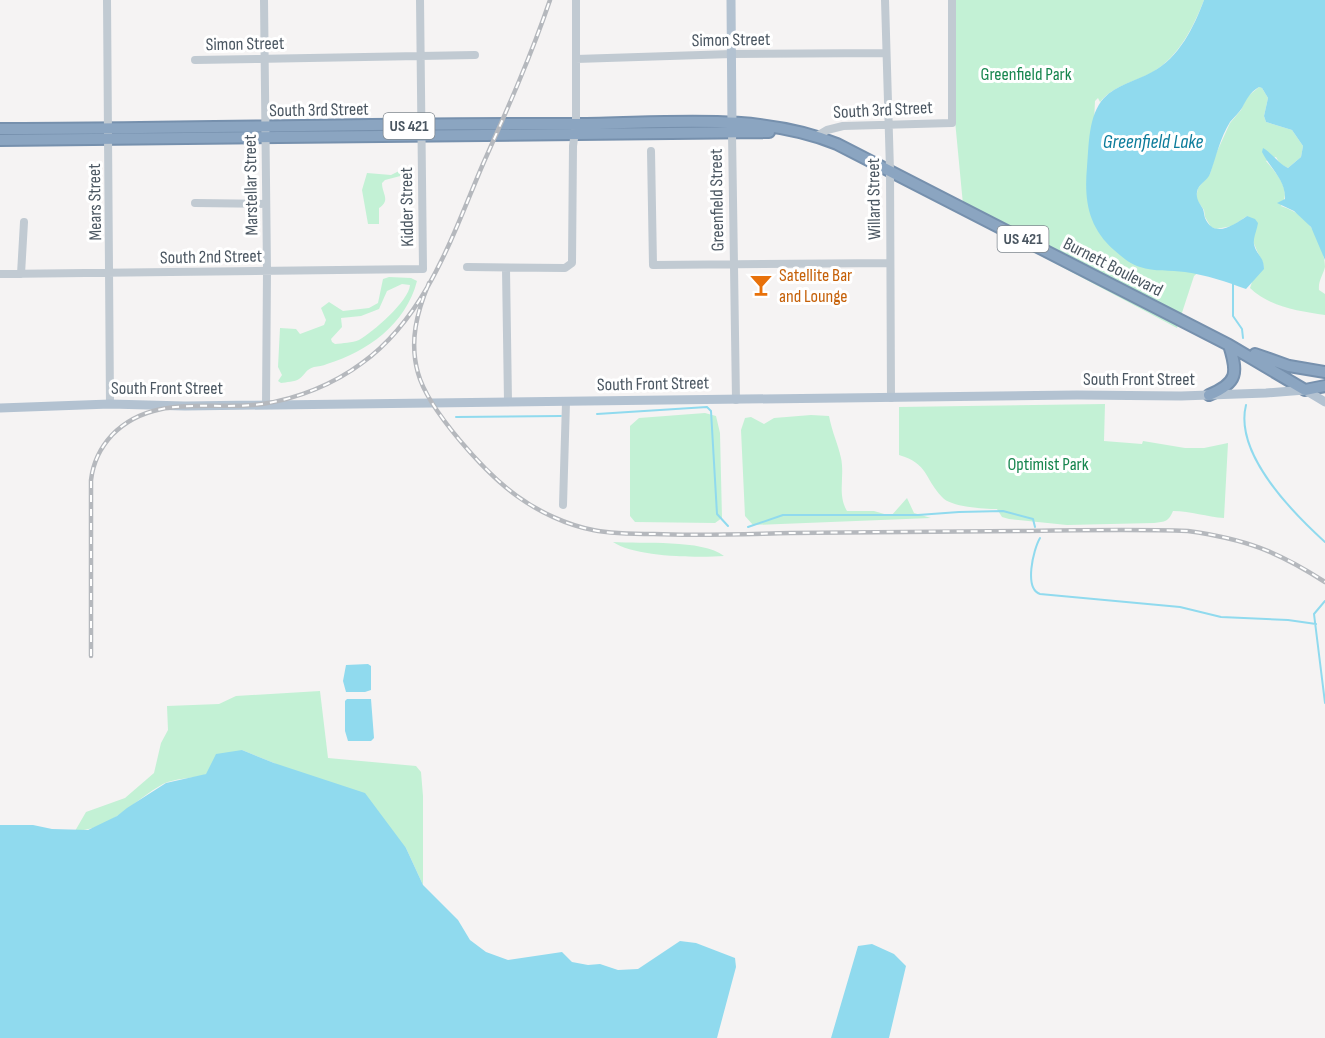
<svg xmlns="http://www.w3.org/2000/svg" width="1325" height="1038" viewBox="0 0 1325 1038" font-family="'Sofia Sans Condensed',sans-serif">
<rect width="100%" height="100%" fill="#f5f3f3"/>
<path fill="#c3f1d5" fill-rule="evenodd" d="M 949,0 L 1204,0 C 1193,28 1179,56 1153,72 C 1135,82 1114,85 1100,102 L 1098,98 L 1095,101 L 1092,166 L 1215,258 L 1194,276 L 1177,328 L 964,215 L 954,110 Z
M 1259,87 L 1262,88 L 1268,98 L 1264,116 L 1266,122 L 1292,130 L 1303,146 L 1301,157 L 1288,168 L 1280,164 L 1276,157 L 1266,161 C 1277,174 1292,190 1281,206 C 1290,209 1298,213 1305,220 C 1315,229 1325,253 1325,267 C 1323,275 1318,281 1319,290 L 1325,294 L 1325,315 C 1298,311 1270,307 1250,288 L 1253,279 L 1264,268 C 1263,259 1258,255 1255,246 C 1251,237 1250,226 1247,216 L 1232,226 L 1216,229 L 1211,227 L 1205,217 L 1204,210 L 1197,200 L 1197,193 L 1198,188 L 1210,174 L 1215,156 L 1230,123 L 1241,110 L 1247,97 Z
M 403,169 L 410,169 L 408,174 L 385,180 L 382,183 C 382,194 391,200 379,208 L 379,224 L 368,224 L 362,190 L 367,173 L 391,175 Z
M 389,277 L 411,278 L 417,281 C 406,324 367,352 327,364 C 323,366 318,366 314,367 C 306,369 305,375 299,379 C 295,382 286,382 281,383 L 278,381 L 282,375 L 278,367 L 280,328 L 296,329 L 300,334 L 324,325 L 326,320 L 321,308 L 329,302 L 343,311 L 369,308 L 378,303 L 383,279 ZM 402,284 L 410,285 C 409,301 373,332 359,340 C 352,343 343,343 335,344 L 332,342 L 331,339 L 342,327 L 341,318 L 361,316 L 379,309 L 387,291 Z
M 1105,404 L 1104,441 L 1142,444 L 1143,441 L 1185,448 L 1204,448 L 1228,443 L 1224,518 C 1207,517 1191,511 1173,511 C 1169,521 1165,522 1154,523 L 1067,525 L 1009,519 L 1002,517 L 997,509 C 984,509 950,507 942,497 C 924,478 929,464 899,455 L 899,407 Z
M 705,413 L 716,416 L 720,433 L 722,518 L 715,523 L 635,522 L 630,516 L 630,426 L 639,418 Z
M 811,415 L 829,416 C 832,432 838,444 841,458 C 845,477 837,494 847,511 L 874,511 L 891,516 L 907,498 L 914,513 L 931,518 L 753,525 L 745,516 L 741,430 L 745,418 L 751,417 L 764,424 L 774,418 Z
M 613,542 C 642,544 702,539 724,556 C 697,558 635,557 613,542 Z
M 320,691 L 328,758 L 416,766 L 421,772 L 423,796 L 423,885 L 406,848 L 274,763 L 242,750 C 231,757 217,771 204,775 C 191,779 175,778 163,784 C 134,800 110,830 75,831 L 86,812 L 125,798 L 154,773 L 161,743 L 168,730 L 167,706 L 219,704 L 236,696 Z"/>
<path fill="#90daee" d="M 1204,0 L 1325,0 L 1325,260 L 1311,227 L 1294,211 L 1277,203 L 1285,199 C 1286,180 1270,168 1262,152 L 1263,148 C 1273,154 1278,163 1288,168 L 1301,157 L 1303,146 L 1292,130 L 1266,122 L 1264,116 L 1268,98 L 1262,88 L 1259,87 C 1249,93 1247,99 1242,108 C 1239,113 1234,117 1230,122 C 1220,138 1216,157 1210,174 C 1207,181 1198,184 1197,192 C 1196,200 1200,203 1203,209 C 1204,212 1204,215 1205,218 C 1214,239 1234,225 1247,216 L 1255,219 L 1258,223 C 1257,230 1253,238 1254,244 C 1256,255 1264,256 1264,269 L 1246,289 C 1227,282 1206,275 1185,272 C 1171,270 1154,272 1140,267 C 1130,264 1122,257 1114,250 C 1088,227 1084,200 1087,167 C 1089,146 1088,115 1104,98 C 1116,85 1136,81 1152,72 C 1179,58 1194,27 1204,0 Z
M 368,664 L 371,666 L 371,690 L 365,692 L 346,692 L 343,681 L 346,665 Z
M 347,699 L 371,699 L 374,738 L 371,741 L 348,741 L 345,731 L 345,701 Z
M 242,750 L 274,763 L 365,793 L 406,848 L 423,885 L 458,920 L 470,940 L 486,952 L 508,960 L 562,952 L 572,962 L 588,965 L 600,964 L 618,970 L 638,969 L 680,941 L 696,943 L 735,958 L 736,967 L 717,1038 L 0,1038 L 0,825 L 33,825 L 52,829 L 88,830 L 117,816 L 127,808 L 166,783 L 206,774 L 216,754 Z
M 872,944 L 894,954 L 906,966 L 889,1038 L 831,1038 L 858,946 Z"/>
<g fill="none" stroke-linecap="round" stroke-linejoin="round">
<path stroke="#90daee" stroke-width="2" d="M 1233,283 L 1233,316 L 1242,329 L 1243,338
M 1246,405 C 1234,453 1292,512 1325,542
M 597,414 L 707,407 L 711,411 L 717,514 L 728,526
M 456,417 L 561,416
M 748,527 L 783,515 L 918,515 L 959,512 L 1003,511 L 1033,519 L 1035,527
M 1040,538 C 1033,550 1024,589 1040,594 L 1180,607 L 1221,617 L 1288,620 L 1316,624
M 1325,601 L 1314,614 L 1325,703"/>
<g stroke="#7690ad" stroke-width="14">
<path id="highway" d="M 0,129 C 192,129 384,123 576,124 C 661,124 757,111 837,144 L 1229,345 L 1305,390 L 1325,386
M 0,140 L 769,132
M 1255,354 L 1289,366 L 1325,372
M 1209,395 C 1238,383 1238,373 1229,345"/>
</g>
<path stroke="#c1cad2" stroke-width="8" d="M 107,0 L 110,404
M 264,0 L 267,271 L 266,405
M 885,0 L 890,170 L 891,398
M 576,59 L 732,54 L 886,53
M 195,60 L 475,55
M 732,133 L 736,400
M 817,136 L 827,130 L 843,126 L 952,123 L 952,0
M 651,151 L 653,265 L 890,263
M 195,203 L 266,204
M 467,267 L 565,268 L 572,263 L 573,146 L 576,124 L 576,0
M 506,269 L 508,402
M 0,274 L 423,269 L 420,0
M 21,274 L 24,222
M 563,505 L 566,402"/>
<path stroke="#b3c2d1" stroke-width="9" d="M 731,0 L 732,127
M 0,408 L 110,404 L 185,406 L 1077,395 L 1181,396 L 1266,393 L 1305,390 L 1325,402"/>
<use href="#highway" stroke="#8ba5c1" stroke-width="10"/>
<g stroke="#b5b8bd" stroke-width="4.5">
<path id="rail" d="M 429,283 C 417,312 409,341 418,373 C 428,410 486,474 517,496 C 539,512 567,525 593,530 C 613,534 634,534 654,534 C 699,536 745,534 790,533 C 869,532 949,531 1029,531 C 1082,530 1135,529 1188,531 C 1245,539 1277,551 1325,582
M 91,656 L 91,480 C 93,463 100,448 112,435 C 153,393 210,411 262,404 C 297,399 334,384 362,363 C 427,316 453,234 483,164 C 507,110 531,56 550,0"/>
</g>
<use href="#rail" stroke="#fff" stroke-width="2" stroke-dasharray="7" stroke-linecap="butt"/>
</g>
<defs>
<g id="bar-bare" transform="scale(1.8)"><path d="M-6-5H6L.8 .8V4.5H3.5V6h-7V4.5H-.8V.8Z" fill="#e8710a" stroke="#fff" stroke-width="2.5" paint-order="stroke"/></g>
</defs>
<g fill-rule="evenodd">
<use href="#bar-bare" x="761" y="285"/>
</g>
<g text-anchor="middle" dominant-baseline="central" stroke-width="6" stroke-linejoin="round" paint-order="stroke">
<g fill="#fff" stroke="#808990" stroke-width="1.5">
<rect x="383.5" y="113" width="51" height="26" rx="4.5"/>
<rect x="997.5" y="226" width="51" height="26" rx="4.5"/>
</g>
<g font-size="16" font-weight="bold" fill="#4a5661">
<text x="409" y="126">US 421</text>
<text x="1023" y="239">US 421</text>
</g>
<g font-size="18" fill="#4a5661" stroke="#fff">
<text transform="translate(731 40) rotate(-1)">Simon Street</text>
<text transform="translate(245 44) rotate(-1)">Simon Street</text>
<text transform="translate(319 110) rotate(-1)">South 3rd Street</text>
<text transform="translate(883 110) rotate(-3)">South 3rd Street</text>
<text transform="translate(251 185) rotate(-91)">Marstellar Street</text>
<text transform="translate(874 199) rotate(-91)">Willard Street</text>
<text transform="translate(717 200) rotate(-91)">Greenfield Street</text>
<text transform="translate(95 202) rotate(-91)">Mears Street</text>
<text transform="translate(407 207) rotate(-91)">Kidder Street</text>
<text transform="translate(211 257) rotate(-1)">South 2nd Street</text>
<text transform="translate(1113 267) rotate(27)">Burnett Boulevard</text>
<text x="1139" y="379">South Front Street</text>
<text transform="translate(653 384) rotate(-1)">South Front Street</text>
<text x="167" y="388">South Front Street</text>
</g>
<g font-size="18" fill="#17864f" stroke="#fff">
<text x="1026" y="74">Greenfield Park</text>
<text x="1048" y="464">Optimist Park</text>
</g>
<g font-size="18" fill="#c56008" stroke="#fff" text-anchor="start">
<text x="779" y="275">Satellite Bar<tspan x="779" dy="21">and Lounge</tspan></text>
</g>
<g font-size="20" font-style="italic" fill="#0c7c9b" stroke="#fff">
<text x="1153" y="142">Greenfield Lake</text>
</g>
</g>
</svg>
